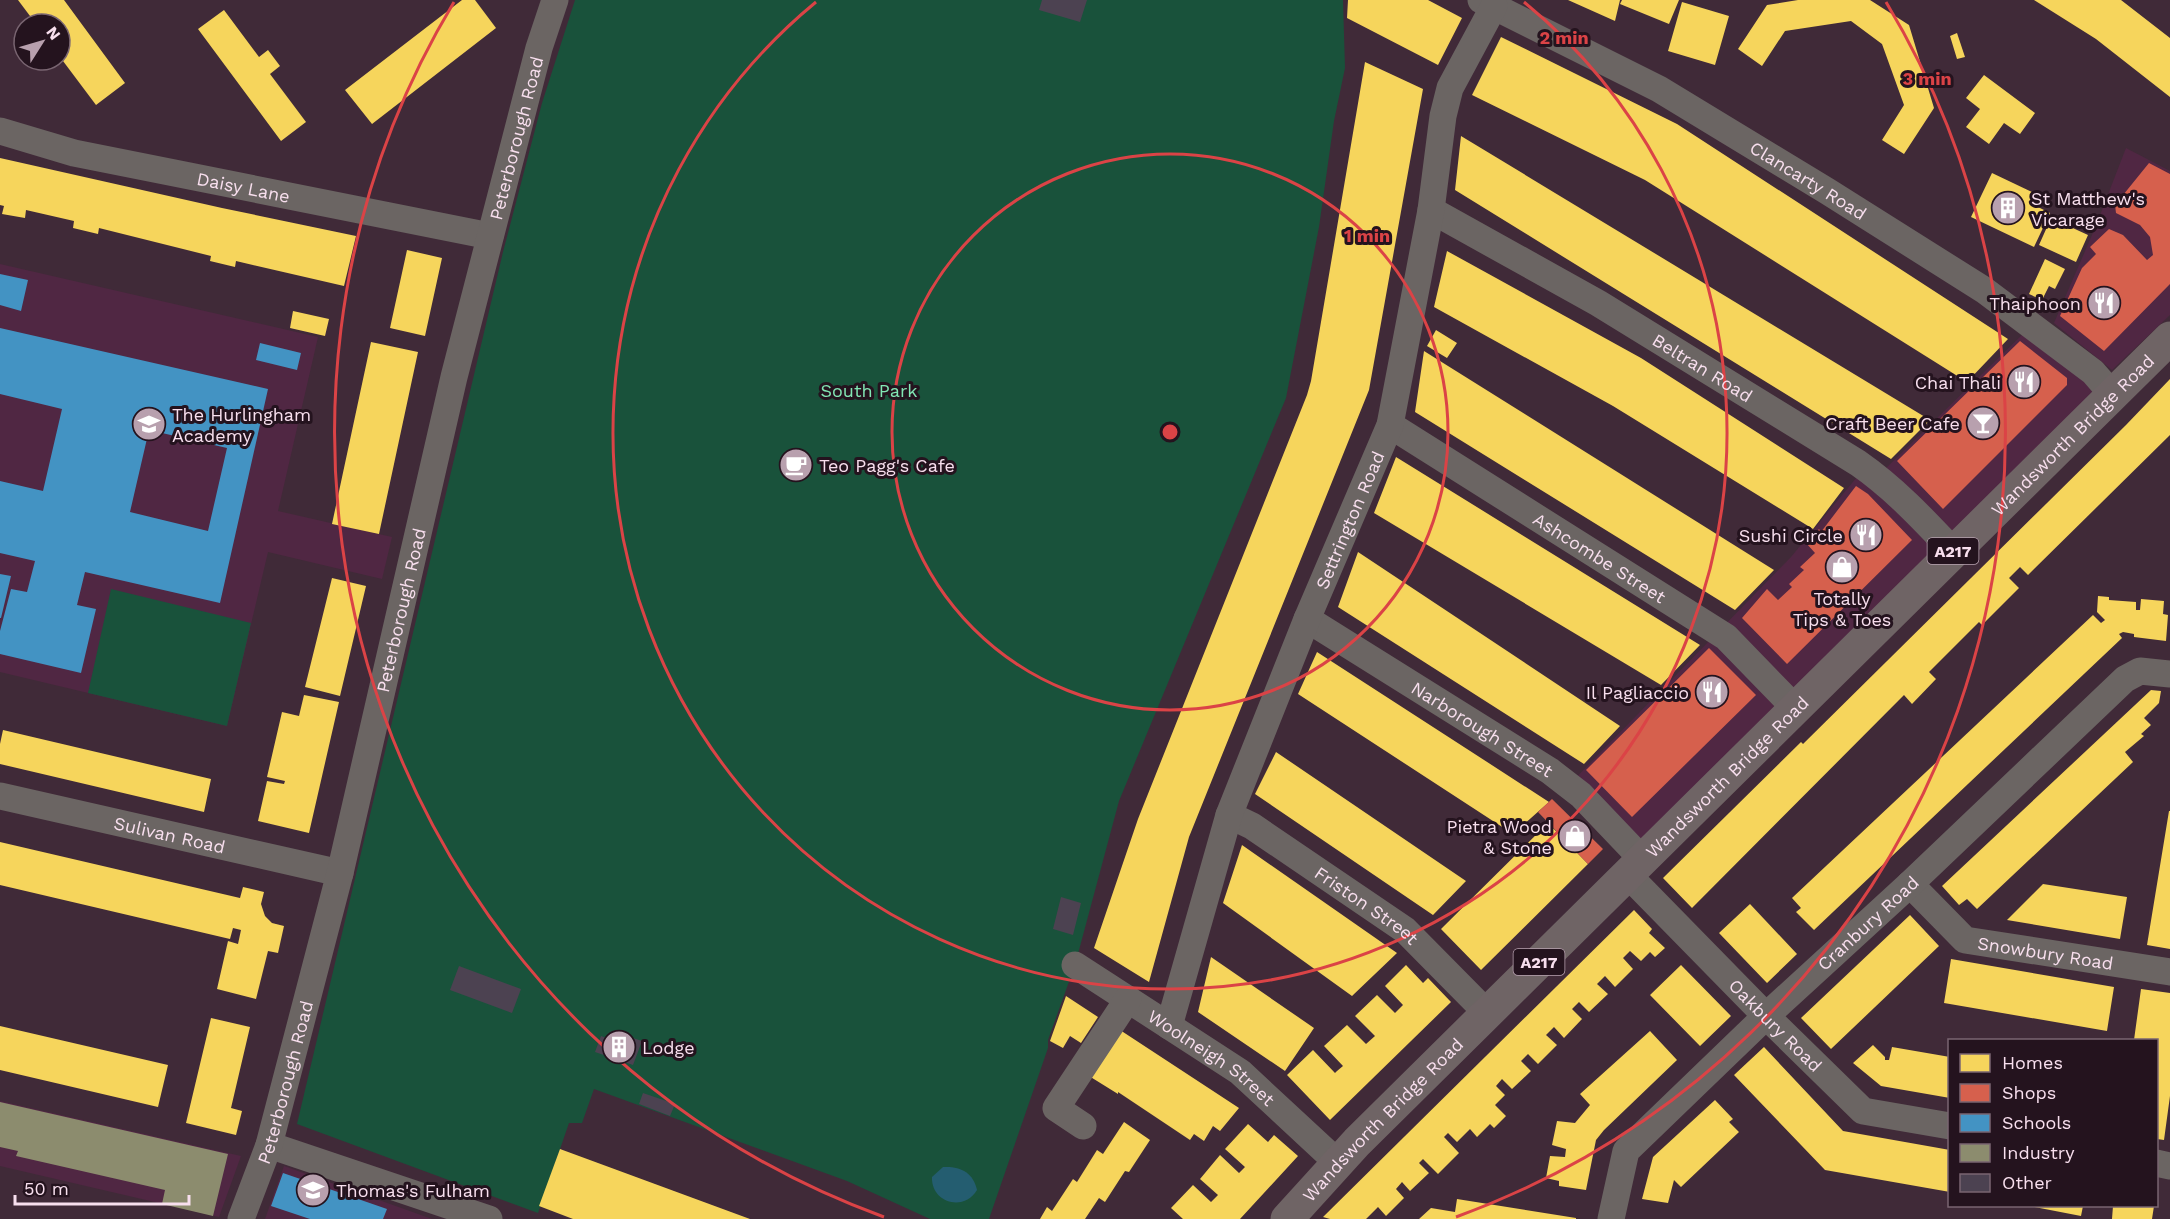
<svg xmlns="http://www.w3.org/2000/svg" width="2170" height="1219" viewBox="0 0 2170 1219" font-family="'Work Sans',sans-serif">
<rect width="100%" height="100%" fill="#402a38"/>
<path fill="#502743" d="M 2126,148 L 2170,171 L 2170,315 L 2112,370 L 2054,323 L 2095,228 Z
M 0,264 L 318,337 L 278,511 L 392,537 L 382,579 L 268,552 L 227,726 L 0,672 Z
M 2026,331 L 2091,382 L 2094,399 L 1628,854 L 1563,791 L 1791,557 L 1857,477 L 1883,471 Z
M 0,1101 L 241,1156 L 219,1217 L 0,1166 Z
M 284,1166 L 432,1219 L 265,1219 Z"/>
<path fill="#19523b" d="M 575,0 L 1343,0 L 1345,68 L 1334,121 L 1319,227 L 1286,398 L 1119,801 L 1075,965 L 1048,1040 L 1048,1048 L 989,1219 L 930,1219 L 847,1181 L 594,1089 L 582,1123 L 569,1123 L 538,1213 L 297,1124 L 503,252 L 542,103 Z
M 111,589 L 251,623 L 227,726 L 88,693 Z"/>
<path fill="#245d70" d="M 943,1167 C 960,1166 973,1172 977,1190 C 964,1212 931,1203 932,1177 Z"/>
<path fill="#f6d55c" d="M 18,0 L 64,0 L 125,83 L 96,105 L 60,57 L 60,24 L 36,24 Z
M 462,0 L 475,0 L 496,28 L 372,124 L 345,90 Z
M 1348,0 L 1428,0 L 1462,18 L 1438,65 L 1347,18 Z
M 1568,0 L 1620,0 L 1615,21 Z
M 1622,0 L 1679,0 L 1669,24 L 1620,4 Z
M 1798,0 L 1870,0 L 1909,25 L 1934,108 L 1904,154 L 1882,140 L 1904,105 L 1882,44 L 1851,21 L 1785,31 L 1762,66 L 1738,49 L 1767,5 Z
M 2034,0 L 2121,0 L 2170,38 L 2170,97 L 2096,39 Z
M 1682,2 L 1729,16 L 1715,65 L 1668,51 Z
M 224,10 L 259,57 L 268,50 L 280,66 L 270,74 L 306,122 L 281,141 L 198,29 Z
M 1957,33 L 1965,57 L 1957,59 L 1950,36 Z
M 1501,37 L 1677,124 L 2008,339 L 1967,382 L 1645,180 L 1472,95 Z
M 1365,62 L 1423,89 L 1369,390 L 1189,837 L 1149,982 L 1094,948 L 1138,819 L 1307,395 L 1311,381 Z
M 1984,75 L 2035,113 L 2020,134 L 2004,123 L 1989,144 L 1966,127 L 1980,109 L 1966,98 Z
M 1461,136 L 1930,420 L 1891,459 L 1455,190 Z
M 0,158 L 222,208 L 356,236 L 344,286 L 236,261 L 235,267 L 210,261 L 211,256 L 99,228 L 98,234 L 73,228 L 74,221 L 26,210 L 25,218 L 2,214 L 4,206 L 0,205 Z
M 1992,173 L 2036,194 L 2032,204 L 2050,213 L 2034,247 L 1971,217 Z
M 2051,218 L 2088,235 L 2076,262 L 2039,245 Z
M 407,250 L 442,258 L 425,336 L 390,328 Z
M 1447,251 L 1641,358 L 1844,488 L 1813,529 L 1613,406 L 1434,307 Z
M 2045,259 L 2065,269 L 2055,289 L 2049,286 L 2042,300 L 2029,294 Z
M 293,311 L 329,319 L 325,336 L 290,328 Z
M 1436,330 L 1457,343 L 1447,358 L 1427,346 Z
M 371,342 L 418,352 L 379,534 L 332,524 Z
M 1424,351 L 1774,570 L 1735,610 L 1415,412 Z
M 2170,379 L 2170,435 L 2028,575 L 2020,567 L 2009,578 L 2019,588 L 1982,625 L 1979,622 L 1929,672 L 1936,679 L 1912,704 L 1904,695 L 1692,908 L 1663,878 L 1801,742 L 1803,744 L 2126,425 Z
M 1396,457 L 1700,645 L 1661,685 L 1374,513 Z
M 1358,552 L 1620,726 L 1584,764 L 1338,607 Z
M 332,578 L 366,586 L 340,696 L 305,687 Z
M 2098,596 L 2109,597 L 2109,600 L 2136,602 L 2136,610 L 2140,610 L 2141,599 L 2164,601 L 2163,614 L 2168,615 L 2166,641 L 2134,637 L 2134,634 L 2123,632 L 2119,634 L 2122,638 L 1814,930 L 1796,912 L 1801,908 L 1792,898 L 2093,615 L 2101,623 L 2105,620 L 2097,612 Z
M 1317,652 L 1549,802 L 1513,834 L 1298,694 Z
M 2151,690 L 2161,691 L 2159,703 L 2144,718 L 2151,725 L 2141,734 L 2144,736 L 2125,752 L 2133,762 L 1977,909 L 1967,899 L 1959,905 L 1942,886 Z
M 304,695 L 339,702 L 309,833 L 258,821 L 267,781 L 284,784 L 285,781 L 267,777 L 282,712 L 299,716 Z
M 3,730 L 211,779 L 204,812 L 0,764 L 0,744 Z
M 1276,752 L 1466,881 L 1433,915 L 1255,794 Z
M 2169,811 L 2170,811 L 2170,949 L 2147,945 Z
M 1548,823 L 1588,864 L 1481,970 L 1441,929 Z
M 0,842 L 240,898 L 243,887 L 264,892 L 261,904 L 265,916 L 272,923 L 284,926 L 278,953 L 268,951 L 256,999 L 217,989 L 228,941 L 238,944 L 241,930 L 233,928 L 230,939 L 0,885 Z
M 1242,845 L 1397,953 L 1352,996 L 1223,903 Z
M 2043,884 L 2127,897 L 2120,939 L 2007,920 Z
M 1750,904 L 1797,954 L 1767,983 L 1719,933 Z
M 1634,910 L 1652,929 L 1649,933 L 1665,948 L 1655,957 L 1650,952 L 1641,961 L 1630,951 L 1623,958 L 1633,969 L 1615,987 L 1605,976 L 1597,984 L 1608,994 L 1589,1012 L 1579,1002 L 1572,1009 L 1582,1019 L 1564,1038 L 1554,1027 L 1546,1035 L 1557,1045 L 1538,1064 L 1528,1054 L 1521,1061 L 1531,1071 L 1512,1089 L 1502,1079 L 1496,1086 L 1505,1095 L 1495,1105 L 1506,1116 L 1494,1128 L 1490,1124 L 1477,1137 L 1470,1129 L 1457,1142 L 1448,1133 L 1444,1137 L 1459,1153 L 1438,1174 L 1423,1159 L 1419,1163 L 1429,1173 L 1410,1191 L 1402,1182 L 1396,1189 L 1404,1198 L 1386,1216 L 1378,1207 L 1366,1219 L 1330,1219 L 1323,1217 Z
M 1910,915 L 1939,946 L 1831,1049 L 1801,1018 Z
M 1211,957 L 1314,1028 L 1285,1071 L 1198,1012 Z
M 1951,959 L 2114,987 L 2107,1031 L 1944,1003 Z
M 1406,965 L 1423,983 L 1428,978 L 1451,1002 L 1330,1120 L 1287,1075 L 1313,1050 L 1335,1073 L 1337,1071 L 1343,1066 L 1324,1046 L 1347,1025 L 1366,1044 L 1375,1036 L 1355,1016 L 1377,995 L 1395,1013 L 1403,1005 L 1385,986 Z
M 1681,965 L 1731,1016 L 1700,1046 L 1650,995 Z
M 2141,989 L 2170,993 L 2170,1096 L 2164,1140 L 2157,1139 L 2157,1041 L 2134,1040 Z
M 1066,996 L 1098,1017 L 1081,1043 L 1070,1036 L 1063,1048 L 1050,1041 Z
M 211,1018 L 250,1027 L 231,1108 L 242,1111 L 236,1135 L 186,1123 Z
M 0,1026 L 168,1065 L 158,1107 L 0,1070 Z
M 1120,1030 L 1239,1108 L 1220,1131 L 1213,1126 L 1204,1141 L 1194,1134 L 1190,1140 L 1118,1092 L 1118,1094 L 1089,1076 Z
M 1650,1031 L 1677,1060 L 1604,1130 L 1596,1140 L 1586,1190 L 1559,1186 L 1559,1181 L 1546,1178 L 1550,1156 L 1565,1157 L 1566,1149 L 1552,1145 L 1557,1121 L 1575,1123 L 1590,1105 L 1580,1094 Z
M 1873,1045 L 1885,1057 L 1885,1060 L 1889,1060 L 1892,1047 L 1950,1057 L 1950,1098 L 1881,1086 L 1853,1063 Z
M 1764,1047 L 1843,1131 L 1950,1150 L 1950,1192 L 1825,1170 L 1734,1075 Z
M 1715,1100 L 1733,1119 L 1729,1122 L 1739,1132 L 1681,1187 L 1674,1180 L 1668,1203 L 1642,1199 L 1653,1157 Z
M 1124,1122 L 1150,1140 L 1129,1172 L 1125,1171 L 1105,1202 L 1099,1198 L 1085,1219 L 1040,1219 L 1047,1207 L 1052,1211 L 1073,1179 L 1077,1182 L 1097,1150 L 1103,1154 Z
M 1248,1124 L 1268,1142 L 1274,1135 L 1298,1156 L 1240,1219 L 1183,1219 L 1171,1208 L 1193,1185 L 1211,1202 L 1218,1195 L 1200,1179 L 1220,1155 L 1239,1173 L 1245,1167 L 1225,1149 Z
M 560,1149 L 750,1219 L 573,1219 L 539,1206 Z
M 1457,1199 L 1576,1218 L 1576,1219 L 1419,1219 L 1431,1208 L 1455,1212 Z
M 2029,1206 L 2083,1206 L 2081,1216 Z
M 2113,1206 L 2154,1206 L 2152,1219 L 2112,1219 Z"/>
<path fill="#d6604d" d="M 2149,163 L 2170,174 L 2170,284 L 2104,351 L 2060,316 L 2082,268 L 2096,254 L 2090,247 L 2109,229 L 2123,235 L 2147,260 L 2153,255 L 2150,237 L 2140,225 L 2116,213 L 2115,205 Z
M 2020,341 L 2067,378 L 2067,385 L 1943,509 L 1897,461 Z
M 1856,486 L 1868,494 L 1912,540 L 1787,664 L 1742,618 L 1767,589 L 1778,600 L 1792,587 L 1789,584 L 1804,570 L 1800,567 L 1815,553 L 1807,544 L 1819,529 L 1821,532 Z
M 1709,648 L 1756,695 L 1632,817 L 1586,770 Z
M 1552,799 L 1603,849 L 1588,864 L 1538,812 Z"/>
<path fill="#4393c3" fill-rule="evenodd" d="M 0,274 L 28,280 L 21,311 L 0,305 Z
M 0,328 L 268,389 L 220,603 L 85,572 L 77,605 L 96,609 L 81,673 L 0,654 L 0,631 L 11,589 L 27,592 L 35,561 L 0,553 L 0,481 L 43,491 L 62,409 L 0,394 ZM 149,430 L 227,448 L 208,531 L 130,512 Z
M 260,343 L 301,353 L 297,370 L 256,360 Z
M 0,574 L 11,576 L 1,618 L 0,618 Z
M 283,1173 L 387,1209 L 383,1219 L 310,1219 L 271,1206 Z"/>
<path fill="#8c8c6e" d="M 0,1102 L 228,1154 L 213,1216 L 162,1204 L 165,1190 L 16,1156 L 18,1151 L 0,1147 Z"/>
<path fill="#4c4251" d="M 1042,0 L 1087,0 L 1080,22 L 1039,10 Z
M 1061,897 L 1081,903 L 1073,935 L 1053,929 Z
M 459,966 L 521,989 L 512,1013 L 450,990 Z
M 615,1032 L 642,1041 L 633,1065 L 595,1052 L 601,1036 L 612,1040 Z
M 643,1093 L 675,1104 L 670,1116 L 639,1104 Z"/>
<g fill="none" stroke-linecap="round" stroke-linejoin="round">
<g stroke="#6b6563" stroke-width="27">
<path id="s1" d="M 1481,0 L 1659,89 L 1827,191 L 1984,290 L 2093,372 L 2112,394"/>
<path id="s2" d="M 0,131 L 74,153 L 490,236"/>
<path id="s3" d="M 1431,210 L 1598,303 L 1858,463 C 1894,488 1923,519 1953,551"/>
<path id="s4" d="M 1390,425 L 1726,637 L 1795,708"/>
<path id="s5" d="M 1307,619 L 1550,771 L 1581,795 L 1642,859"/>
<path id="s6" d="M 0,796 L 340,873"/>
<path id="s7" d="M 1229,815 L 1252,826 L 1405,930 L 1488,1014"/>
<path id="s8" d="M 1627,874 L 1766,1016 L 1863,1111 L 1950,1126"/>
<path id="s9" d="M 1910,884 L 1965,940 L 2170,972"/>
<path id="s10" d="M 1075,965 L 1240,1072 L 1337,1162"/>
<path id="s11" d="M 1169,1026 L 1229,815 L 1307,619 L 1390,425 L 1431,210 L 1443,116 L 1450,88 L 1494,6"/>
<path d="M 1083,1126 L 1056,1108 L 1128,999"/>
<path d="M 269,1145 L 489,1219"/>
<path d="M 2156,1163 L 2170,1166"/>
<path id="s12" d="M 241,1219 L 269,1145 L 340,873 L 454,377 L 539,48 L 555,0"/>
<path id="s13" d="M 1611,1219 L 1626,1151 L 1766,1016 L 1910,884 L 2125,679 L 2140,671 L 2170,674"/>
</g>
<path stroke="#6f6465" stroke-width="33" id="s14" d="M 1287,1219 L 1357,1142 L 2170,338"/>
</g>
<g fill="none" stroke="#db4346" stroke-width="3">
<circle cx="1170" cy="432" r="278"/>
<path d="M1524 2A557 557 0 1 1 816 2"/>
<path d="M884 1217A835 835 0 0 1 454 2M1886 2A835 835 0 0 1 1456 1217"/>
</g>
<defs>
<g id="building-disc" transform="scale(1.725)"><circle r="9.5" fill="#b8a0ae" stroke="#24131e"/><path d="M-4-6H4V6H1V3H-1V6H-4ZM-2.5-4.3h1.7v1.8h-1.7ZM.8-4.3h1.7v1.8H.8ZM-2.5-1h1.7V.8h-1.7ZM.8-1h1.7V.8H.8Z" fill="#fff"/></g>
<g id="restaurant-disc" transform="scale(1.725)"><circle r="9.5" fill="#b8a0ae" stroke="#24131e"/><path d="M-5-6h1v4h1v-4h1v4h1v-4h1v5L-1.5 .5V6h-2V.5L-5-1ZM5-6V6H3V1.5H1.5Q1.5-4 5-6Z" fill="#fff"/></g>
<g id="bar-disc" transform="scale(1.725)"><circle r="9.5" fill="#b8a0ae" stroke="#24131e"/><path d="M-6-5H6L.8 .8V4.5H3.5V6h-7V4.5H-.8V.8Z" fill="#fff"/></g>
<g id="school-disc" transform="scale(1.725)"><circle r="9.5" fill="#b8a0ae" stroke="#24131e"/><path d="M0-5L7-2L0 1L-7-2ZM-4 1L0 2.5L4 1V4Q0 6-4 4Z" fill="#fff"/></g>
<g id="cafe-disc" transform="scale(1.725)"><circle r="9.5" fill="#b8a0ae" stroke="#24131e"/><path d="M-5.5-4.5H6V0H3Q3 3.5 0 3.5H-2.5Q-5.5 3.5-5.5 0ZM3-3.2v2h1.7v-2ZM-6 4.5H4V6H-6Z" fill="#fff"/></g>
<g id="shop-disc" transform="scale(1.725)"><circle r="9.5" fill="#b8a0ae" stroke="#24131e"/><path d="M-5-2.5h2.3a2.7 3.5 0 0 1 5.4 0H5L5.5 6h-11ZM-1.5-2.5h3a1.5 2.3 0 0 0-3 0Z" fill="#fff"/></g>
</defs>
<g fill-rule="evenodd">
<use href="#building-disc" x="2008" y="208"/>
<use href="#restaurant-disc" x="2104" y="303"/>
<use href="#restaurant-disc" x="2024" y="382"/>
<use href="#bar-disc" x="1983" y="423"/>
<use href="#school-disc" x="149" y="424"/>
<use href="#cafe-disc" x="796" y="465"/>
<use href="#restaurant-disc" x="1866" y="535"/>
<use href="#shop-disc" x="1842" y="567"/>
<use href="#restaurant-disc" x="1712" y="692"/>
<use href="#shop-disc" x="1575" y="836"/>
<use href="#building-disc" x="619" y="1047"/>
<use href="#school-disc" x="313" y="1190"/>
</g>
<g text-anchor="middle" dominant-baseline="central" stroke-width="6" stroke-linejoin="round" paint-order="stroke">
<g fill="#24131e" stroke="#b8a2b0" stroke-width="1.5">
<rect x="1927.5" y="538" width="51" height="26" rx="4.5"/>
<rect x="1513.5" y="949" width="51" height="26" rx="4.5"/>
</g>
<g font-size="16" font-weight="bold" fill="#f8dfee">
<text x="1953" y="551">A217</text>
<text x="1539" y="962">A217</text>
</g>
<g font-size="18" fill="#f8dfee" stroke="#24131e">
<text stroke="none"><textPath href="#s12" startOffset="1116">Peterborough Road</textPath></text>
<text stroke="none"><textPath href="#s1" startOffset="374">Clancarty Road</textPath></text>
<text stroke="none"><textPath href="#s2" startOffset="250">Daisy Lane</textPath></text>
<text stroke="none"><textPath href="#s3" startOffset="314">Beltran Road</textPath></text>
<text stroke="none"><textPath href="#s14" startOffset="1110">Wandsworth Bridge Road</textPath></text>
<text stroke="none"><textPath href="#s11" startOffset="538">Settrington Road</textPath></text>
<text stroke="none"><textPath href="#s4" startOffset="248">Ashcombe Street</textPath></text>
<text stroke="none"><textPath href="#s12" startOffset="630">Peterborough Road</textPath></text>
<text stroke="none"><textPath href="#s5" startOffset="207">Narborough Street</textPath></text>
<text stroke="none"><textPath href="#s14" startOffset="624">Wandsworth Bridge Road</textPath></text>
<text stroke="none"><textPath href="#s6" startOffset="174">Sulivan Road</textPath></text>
<text stroke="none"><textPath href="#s7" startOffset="165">Friston Street</textPath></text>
<text stroke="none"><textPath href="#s13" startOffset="402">Cranbury Road</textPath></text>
<text stroke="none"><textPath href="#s9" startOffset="160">Snowbury Road</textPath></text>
<text stroke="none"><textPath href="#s8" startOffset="212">Oakbury Road</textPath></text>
<text stroke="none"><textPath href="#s10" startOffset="165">Woolneigh Street</textPath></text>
<text stroke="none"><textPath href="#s12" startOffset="144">Peterborough Road</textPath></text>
<text stroke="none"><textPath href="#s14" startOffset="138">Wandsworth Bridge Road</textPath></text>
</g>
<g font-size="18" fill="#f8dfee" stroke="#24131e" text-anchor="end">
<text x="2031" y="198" text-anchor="start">St Matthew's<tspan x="2031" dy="21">Vicarage</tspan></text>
<text x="2081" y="303">Thaiphoon</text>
<text x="2001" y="382">Chai Thali</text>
<text x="172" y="414" text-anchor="start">The Hurlingham<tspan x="172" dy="21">Academy</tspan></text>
<text x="1960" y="423">Craft Beer Cafe</text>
<text x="819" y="465" text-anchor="start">Teo Pagg's Cafe</text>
<text x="1843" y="535">Sushi Circle</text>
<text x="1842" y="598" text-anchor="middle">Totally<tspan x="1842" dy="21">Tips &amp; Toes</tspan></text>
<text x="1689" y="692">Il Pagliaccio</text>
<text x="1552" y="826">Pietra Wood<tspan x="1552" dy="21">&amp; Stone</tspan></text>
<text x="642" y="1047" text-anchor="start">Lodge</text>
<text x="336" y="1190" text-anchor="start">Thomas's Fulham</text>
</g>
<g font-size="18" fill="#82e6b4" stroke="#24131e">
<text x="869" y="390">South Park</text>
</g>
</g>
<circle cx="1170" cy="432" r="9" fill="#db4346" stroke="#24131e" stroke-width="3"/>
<g font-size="18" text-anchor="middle" font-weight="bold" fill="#db4346" stroke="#24131e" stroke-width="6" stroke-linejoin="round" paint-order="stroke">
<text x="1564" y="44">2 min</text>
<text x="1927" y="85">3 min</text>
<text x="1367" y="242">1 min</text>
</g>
<rect x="1948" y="1039" width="210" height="168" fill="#24131e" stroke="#796571" stroke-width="1.5"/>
<rect x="1960" y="1054" width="30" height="18" fill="#f6d55c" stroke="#796571" stroke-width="1.5"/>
<text x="2002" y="1069" font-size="18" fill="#f8dfee">Homes</text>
<rect x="1960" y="1084" width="30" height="18" fill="#d6604d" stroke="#796571" stroke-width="1.5"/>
<text x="2002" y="1099" font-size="18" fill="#f8dfee">Shops</text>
<rect x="1960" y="1114" width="30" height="18" fill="#4393c3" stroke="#796571" stroke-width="1.5"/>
<text x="2002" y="1129" font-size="18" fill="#f8dfee">Schools</text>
<rect x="1960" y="1144" width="30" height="18" fill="#8c8c6e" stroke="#796571" stroke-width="1.5"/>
<text x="2002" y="1159" font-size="18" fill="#f8dfee">Industry</text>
<rect x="1960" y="1174" width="30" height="18" fill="#4c4251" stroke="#796571" stroke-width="1.5"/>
<text x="2002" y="1189" font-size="18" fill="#f8dfee">Other</text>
<g transform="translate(42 42) rotate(53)"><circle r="28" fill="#24131e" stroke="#796571" stroke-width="1.5"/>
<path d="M0-4.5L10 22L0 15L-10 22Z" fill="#b8a0ae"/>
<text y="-9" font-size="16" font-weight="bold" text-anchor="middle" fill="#f8dfee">N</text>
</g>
<path d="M15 1195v9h174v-9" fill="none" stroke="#f8dfee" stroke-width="3"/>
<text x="24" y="1195" font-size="18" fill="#f8dfee" stroke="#24131e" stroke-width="4.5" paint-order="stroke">50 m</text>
</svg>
